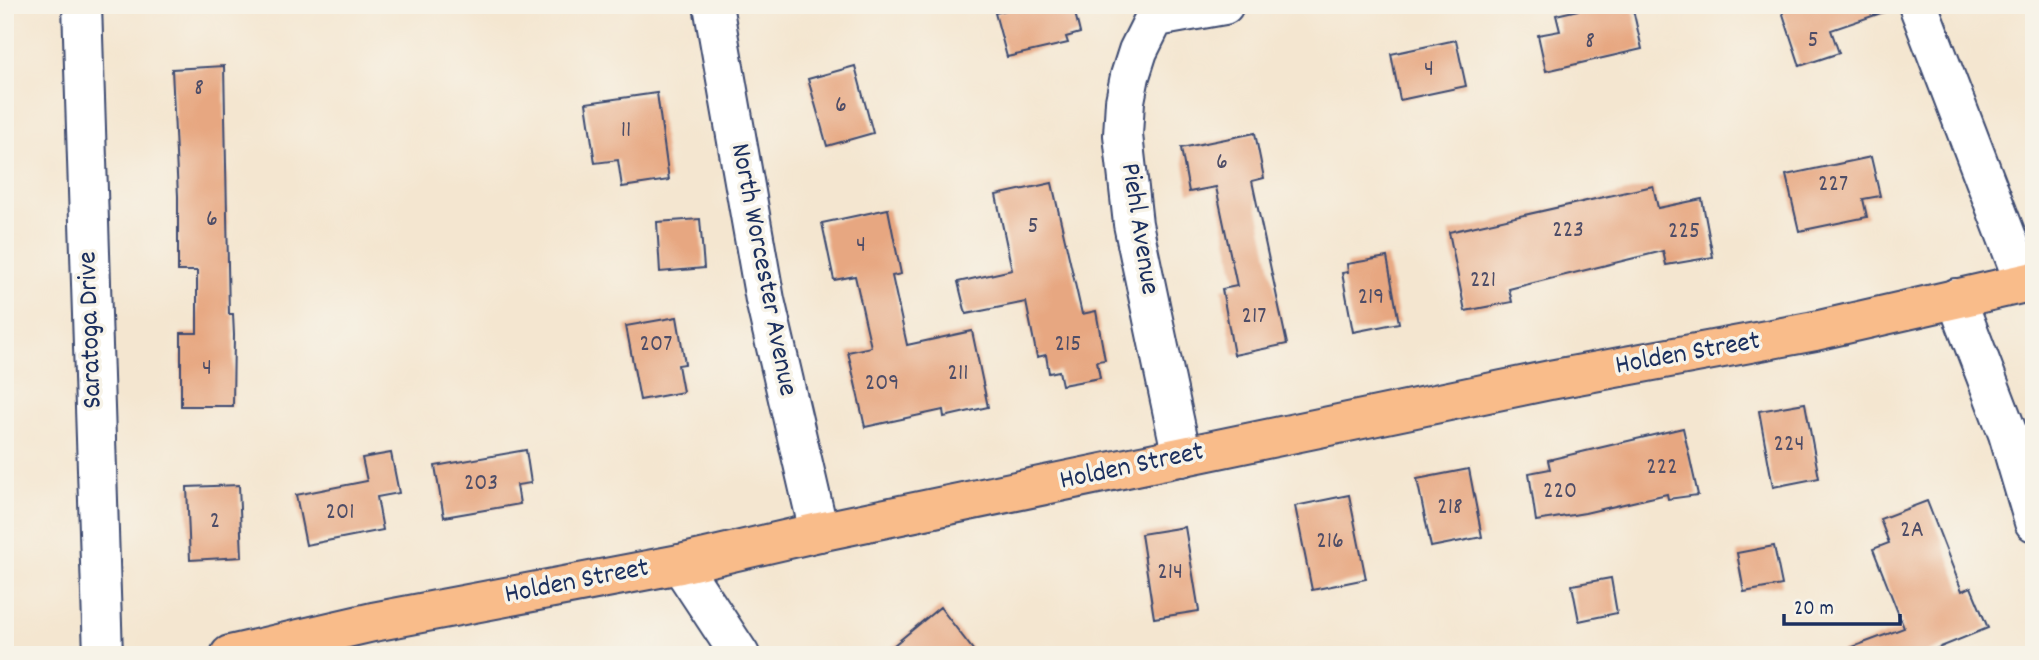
<svg xmlns="http://www.w3.org/2000/svg" width="2039" height="660" viewBox="0 0 2039 660" font-family="Dekko,sans-serif">
<rect width="100%" height="100%" fill="#f7f3e8"/>
<filter id="ink" filterUnits="userSpaceOnUse"><feTurbulence type="fractalNoise" baseFrequency=".0143" numOctaves="2"/><feDisplacementMap in="SourceGraphic" scale="14" xChannelSelector="R" yChannelSelector="G"/><feConvolveMatrix kernelMatrix="1 2 1 2 8 2 1 2 1" color-interpolation-filters="sRGB"/></filter>
<filter id="wash" filterUnits="userSpaceOnUse"><feTurbulence type="fractalNoise" baseFrequency=".00686" numOctaves="4" result="noise"/><feDisplacementMap in="SourceGraphic" scale="28" xChannelSelector="R" yChannelSelector="G"/><feGaussianBlur stdDeviation="1.57" result="paint"/><feColorMatrix in="noise" values="0 0 0 0 0 0 0 0 0 0 0 0 0 0 0 0 0 1.4 0 .05"/><feComposite in="paint" operator="in"/></filter>
<g filter="url(#wash)">
<rect width="100%" height="100%" fill="#f4e6d0"/>
<g id="blocks">
<path fill="#e7a781" d="M 1026,5 L 1073,5 L 1080,33 L 1066,37 L 1068,43 L 1007,57 L 995,13 Z
M 1600,5 L 1632,5 L 1642,49 L 1546,71 L 1538,35 L 1560,31 L 1556,15 Z
M 1780,5 L 1886,5 L 1887,11 L 1831,30 L 1839,53 L 1800,66 Z
M 1456,40 L 1466,86 L 1400,100 L 1391,54 Z
M 224,66 L 229,314 L 233,314 L 234,335 L 233,406 L 181,406 L 181,333 L 197,333 L 197,271 L 178,271 L 178,196 L 172,69 Z
M 855,66 L 873,133 L 827,146 L 808,79 Z
M 657,93 L 669,180 L 622,187 L 618,160 L 595,163 L 586,103 Z
M 1255,133 L 1264,178 L 1252,181 L 1287,344 L 1234,355 L 1222,289 L 1237,286 L 1216,187 L 1189,192 L 1181,148 Z
M 1871,157 L 1880,196 L 1863,199 L 1867,217 L 1799,231 L 1786,175 Z
M 1052,183 L 1082,314 L 1096,311 L 1105,360 L 1097,361 L 1100,378 L 1062,385 L 1059,371 L 1049,373 L 1046,355 L 1037,357 L 1026,302 L 966,314 L 958,282 L 1012,270 L 996,195 Z
M 1653,186 L 1658,208 L 1702,199 L 1713,257 L 1666,265 L 1663,251 L 1509,289 L 1512,302 L 1465,311 L 1449,232 Z
M 888,209 L 901,274 L 892,276 L 907,345 L 972,331 L 988,407 L 944,417 L 943,410 L 865,427 L 848,352 L 871,347 L 855,276 L 834,280 L 822,223 Z
M 700,219 L 704,268 L 660,272 L 657,222 Z
M 1387,257 L 1399,323 L 1353,332 L 1342,273 L 1348,272 L 1347,264 Z
M 677,317 L 685,364 L 678,365 L 683,392 L 640,400 L 626,326 Z
M 1805,403 L 1819,478 L 1773,487 L 1759,411 Z
M 1683,428 L 1698,495 L 1668,499 L 1667,494 L 1585,513 L 1536,521 L 1529,473 L 1550,469 L 1548,460 Z
M 526,450 L 531,483 L 517,485 L 520,504 L 444,517 L 435,466 Z
M 391,453 L 399,493 L 377,497 L 383,530 L 306,545 L 296,495 L 367,481 L 362,458 Z
M 1469,469 L 1482,537 L 1431,547 L 1417,479 Z
M 239,485 L 242,557 L 190,560 L 187,487 Z
M 1349,495 L 1366,579 L 1312,590 L 1295,506 Z
M 1927,501 L 1962,591 L 1971,587 L 1988,628 L 1921,655 L 1842,655 L 1842,651 L 1904,628 L 1873,549 L 1889,543 L 1880,519 Z
M 1185,527 L 1199,611 L 1154,618 L 1141,534 Z
M 1774,546 L 1782,585 L 1744,592 L 1737,553 Z
M 1611,578 L 1617,613 L 1579,621 L 1572,585 Z
M 940,607 L 977,655 L 882,655 Z"/>
</g>
</g>
<g filter="url(#ink)">
<use href="#blocks" fill-opacity="0" stroke="#3c4a6f" stroke-width="2"/>
<g fill="none" stroke-linecap="round" stroke-linejoin="round">
<g stroke="#3c4a6f" stroke-width="42">
<path id="minor" d="M 82,5 L 103,655
M 713,5 L 765,300 L 819,532
M 1161,5 L 1138,51 L 1130,76 L 1125,101 L 1123,135 L 1133,224 L 1182,457
M 1918,5 L 2024,282
M 1157,17 L 1224,5
M 1956,298 L 2008,434 L 2034,522
M 680,564 L 740,655"/>
</g>
<g stroke="#3c4a6f" stroke-width="42">
<path id="major" d="M 230,655 L 373,622 L 680,564 L 819,532 L 1550,380 L 1815,331 L 2034,281"/>
</g>
<use href="#minor" stroke="#fff" stroke-width="38"/>
<use href="#major" stroke="#f9bc8a" stroke-width="38"/>
</g>
</g>
<g text-anchor="middle" dominant-baseline="central" stroke-width="7" stroke-linejoin="round" paint-order="stroke">
<g font-size="24" fill="#4e4d67">
<text x="1813" y="41">5</text>
<text x="1590" y="42">8</text>
<text x="1429" y="70">4</text>
<text x="199" y="89">8</text>
<text x="841" y="106">6</text>
<text x="626" y="131">11</text>
<text x="1222" y="163">6</text>
<text x="1833" y="185">227</text>
<text x="212" y="220">6</text>
<text x="1033" y="227">5</text>
<text x="1568" y="231">223</text>
<text x="1684" y="232">225</text>
<text x="861" y="246">4</text>
<text x="1483" y="281">221</text>
<text x="1371" y="298">219</text>
<text x="1254" y="317">217</text>
<text x="656" y="345">207</text>
<text x="1068" y="345">215</text>
<text x="207" y="369">4</text>
<text x="958" y="374">211</text>
<text x="882" y="384">209</text>
<text x="1789" y="445">224</text>
<text x="1662" y="468">222</text>
<text x="481" y="484">203</text>
<text x="1560" y="492">220</text>
<text x="1450" y="508">218</text>
<text x="340" y="513">201</text>
<text x="215" y="522">2</text>
<text x="1912" y="531">2A</text>
<text x="1330" y="542">216</text>
<text x="1170" y="573">214</text>
</g>
<g font-size="28" fill="#1b2f5e" stroke="#f7f3e8">
<text transform="translate(1138 229) rotate(81)">Piehl Avenue</text>
<text transform="translate(762 270) rotate(79)">North Worcester Avenue</text>
<text transform="translate(92 330) rotate(-92)">Saratoga Drive</text>
<text transform="translate(1688 355) rotate(-10)">Holden Street</text>
<text transform="translate(1132 468) rotate(-12)">Holden Street</text>
<text transform="translate(577 583) rotate(-11)">Holden Street</text>
</g>
</g>
<rect width="2039" height="660" fill="none" stroke="#f7f3e8" stroke-width="28"/>
<path d="M1784 614v10h116v-10" fill="none" stroke="#1b2f5e" stroke-width="3.5"/>
<text x="1794" y="614" font-size="21" fill="#1b2f5e" stroke="#f7f3e8" stroke-width="5" paint-order="stroke">20 m</text>
</svg>
